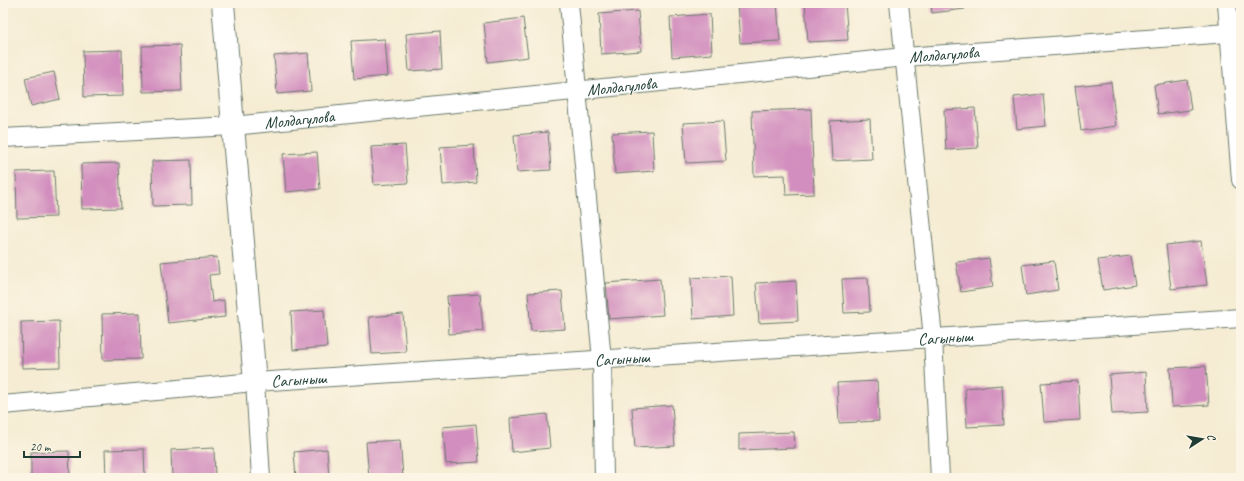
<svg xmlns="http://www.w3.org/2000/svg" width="1244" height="481" viewBox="0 0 1244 481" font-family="Caveat,sans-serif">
<rect width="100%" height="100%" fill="#fcf5e5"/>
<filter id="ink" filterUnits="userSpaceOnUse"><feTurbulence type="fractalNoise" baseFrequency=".025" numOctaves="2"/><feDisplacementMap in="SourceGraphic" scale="8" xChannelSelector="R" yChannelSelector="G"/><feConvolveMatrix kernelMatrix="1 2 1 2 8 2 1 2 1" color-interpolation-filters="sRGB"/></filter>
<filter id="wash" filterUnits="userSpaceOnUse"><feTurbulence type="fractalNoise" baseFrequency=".012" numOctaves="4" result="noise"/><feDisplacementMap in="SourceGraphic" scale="16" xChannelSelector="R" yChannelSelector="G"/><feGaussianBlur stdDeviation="0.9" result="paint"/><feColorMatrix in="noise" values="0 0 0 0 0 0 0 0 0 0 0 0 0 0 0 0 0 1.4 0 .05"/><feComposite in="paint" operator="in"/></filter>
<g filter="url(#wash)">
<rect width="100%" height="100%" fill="#f5ecd3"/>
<g id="blocks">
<path fill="#d28ebe" d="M 737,3 L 777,3 L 780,41 L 740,43 Z
M 805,3 L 845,3 L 848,40 L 808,42 Z
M 931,3 L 964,3 L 965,9 L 932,13 Z
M 638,11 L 641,51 L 601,54 L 599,14 Z
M 710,14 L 712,54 L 672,57 L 670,17 Z
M 523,18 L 528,57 L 488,62 L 484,23 Z
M 440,31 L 442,69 L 409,71 L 406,34 Z
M 385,39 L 388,76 L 354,79 L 351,41 Z
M 180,45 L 182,91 L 143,92 L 142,46 Z
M 122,50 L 123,96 L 84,97 L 83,51 Z
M 308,53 L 311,91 L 277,94 L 274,56 Z
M 54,72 L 60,99 L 31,106 L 25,78 Z
M 1187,80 L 1191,110 L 1158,114 L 1154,85 Z
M 1111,82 L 1116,126 L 1081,131 L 1075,86 Z
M 1043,94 L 1046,126 L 1017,129 L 1014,97 Z
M 975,108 L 978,148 L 946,150 L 944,110 Z
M 811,109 L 814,194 L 786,195 L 785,175 L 754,176 L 752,111 Z
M 870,119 L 872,159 L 832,161 L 830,121 Z
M 723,121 L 726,161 L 686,163 L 683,123 Z
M 652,131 L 654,171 L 615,174 L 612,133 Z
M 548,132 L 551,170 L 517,172 L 514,135 Z
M 405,145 L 408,183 L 374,185 L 371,147 Z
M 474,145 L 476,182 L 443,185 L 440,147 Z
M 317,152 L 320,189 L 286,192 L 283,154 Z
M 191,160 L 192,205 L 153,206 L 152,161 Z
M 119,163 L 121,208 L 82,209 L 81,164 Z
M 54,171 L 56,217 L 17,218 L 16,172 Z
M 1201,241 L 1207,285 L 1171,289 L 1166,245 Z
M 1130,256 L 1135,285 L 1103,290 L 1098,260 Z
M 217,257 L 219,274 L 209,275 L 212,302 L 224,300 L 225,317 L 168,323 L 161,262 Z
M 989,258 L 993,287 L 961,292 L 956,262 Z
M 1054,261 L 1058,290 L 1026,295 L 1022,265 Z
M 731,276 L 733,316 L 693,319 L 691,278 Z
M 868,278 L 870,312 L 844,313 L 842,279 Z
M 660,279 L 663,315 L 609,319 L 606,283 Z
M 796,281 L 798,321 L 759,323 L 756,283 Z
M 562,291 L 565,329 L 531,331 L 528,293 Z
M 480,294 L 483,331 L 449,334 L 447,296 Z
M 324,310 L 327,347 L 293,350 L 291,312 Z
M 140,313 L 141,359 L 103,360 L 102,314 Z
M 403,314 L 406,352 L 372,354 L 369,317 Z
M 59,321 L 60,367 L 22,368 L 21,322 Z
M 1206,366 L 1209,405 L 1172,407 L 1170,368 Z
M 1146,372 L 1148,412 L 1112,414 L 1109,375 Z
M 877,381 L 879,421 L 839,423 L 837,383 Z
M 1078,381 L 1080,420 L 1044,422 L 1041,383 Z
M 1002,385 L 1004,425 L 967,427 L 965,388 Z
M 672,405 L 675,446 L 635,448 L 632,408 Z
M 547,414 L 550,448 L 512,452 L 510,418 Z
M 476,424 L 479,462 L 446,464 L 443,427 Z
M 794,432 L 795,448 L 739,450 L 739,434 Z
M 400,440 L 403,477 L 369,478 L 366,442 Z
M 214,448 L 215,478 L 172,478 L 171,450 Z
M 144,449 L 145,478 L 106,478 L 105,450 Z
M 327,449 L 329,478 L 296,478 L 294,452 Z
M 69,451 L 70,478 L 31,478 L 31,452 Z"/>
</g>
</g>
<g filter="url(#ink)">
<use href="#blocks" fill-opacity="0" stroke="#6a7a6c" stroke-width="1"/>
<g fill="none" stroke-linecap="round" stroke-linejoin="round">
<g stroke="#6a7a6c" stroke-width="20">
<g id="minor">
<path d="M 569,3 L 602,360 L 604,478"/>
<path d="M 899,3 L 933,338 L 940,478"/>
<path d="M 1227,3 L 1241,180"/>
<path id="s1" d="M 3,138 L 233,126 L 905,57 L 1241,32"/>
<path d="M 255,382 L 261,478"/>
<path id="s2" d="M 3,405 L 255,382 L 1241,318"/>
</g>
</g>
<g stroke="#6a7a6c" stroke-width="24">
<path id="tertiary" d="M 223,3 L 233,126 L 255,382"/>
</g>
<use href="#minor" stroke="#fff" stroke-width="18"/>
<use href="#tertiary" stroke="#fff" stroke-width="22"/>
</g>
</g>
<g text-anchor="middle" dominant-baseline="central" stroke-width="3.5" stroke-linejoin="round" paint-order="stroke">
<g font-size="17" fill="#1f3d34" stroke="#fcf5e5">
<text stroke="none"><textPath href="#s1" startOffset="945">Молдагулова</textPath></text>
<text stroke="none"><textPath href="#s1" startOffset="621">Молдагулова</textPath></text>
<text stroke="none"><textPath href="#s1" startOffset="297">Молдагулова</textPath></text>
<text stroke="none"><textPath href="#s2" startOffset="945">Сагыныш</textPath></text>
<text stroke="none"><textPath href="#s2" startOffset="621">Сагыныш</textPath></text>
<text stroke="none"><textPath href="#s2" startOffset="297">Сагыныш</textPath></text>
</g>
</g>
<rect width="1244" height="481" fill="none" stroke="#fcf5e5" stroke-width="16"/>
<g transform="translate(1202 439) rotate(78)" stroke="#fcf5e5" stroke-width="3" paint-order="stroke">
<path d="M0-3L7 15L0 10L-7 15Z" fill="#1f3d34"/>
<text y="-6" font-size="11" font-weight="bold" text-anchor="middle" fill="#1f3d34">С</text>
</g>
<path d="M24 451v6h56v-6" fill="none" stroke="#1f3d34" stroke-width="2"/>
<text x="30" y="451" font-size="12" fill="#1f3d34" stroke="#fcf5e5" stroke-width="3" paint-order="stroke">20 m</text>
</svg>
